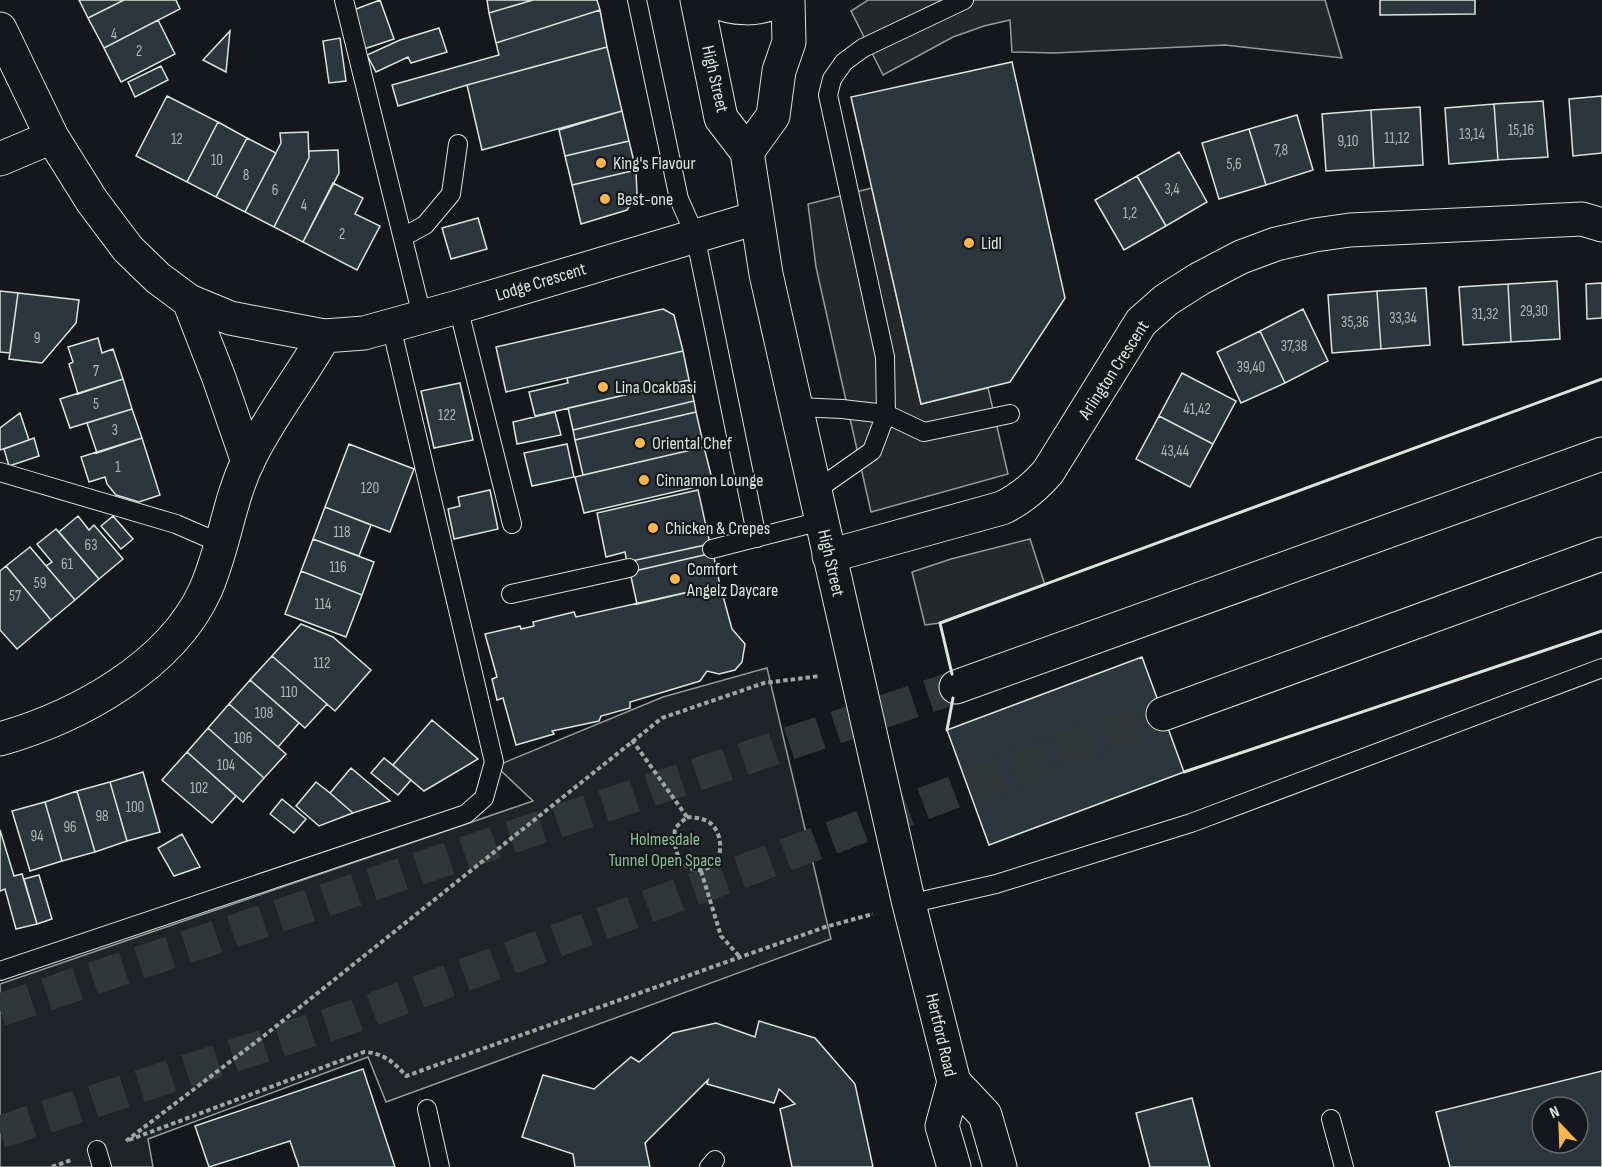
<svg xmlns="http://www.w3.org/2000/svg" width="1602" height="1167" viewBox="0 0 1602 1167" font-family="'Sofia Sans Condensed',sans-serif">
<rect width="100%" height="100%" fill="#14181c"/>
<path fill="#202428" stroke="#939e99" stroke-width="1.5" d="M 767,668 L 831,939 L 386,1102 L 368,1057 L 148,1139 L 153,1167 L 0,1167 L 0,984 L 533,801 L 496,766 L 663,697 Z"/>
<path fill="#24282b" stroke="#939e99" stroke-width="1.5" d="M 868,0 L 1325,0 L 1342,58 L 1225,45 L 1054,53 L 1012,52 L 1010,20 L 984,26 L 953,37 L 883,75 L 851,11 Z
M 872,188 L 921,404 L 988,388 L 1008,474 L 871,512 L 816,267 L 808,204 Z
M 1030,539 L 1045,585 L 940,623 L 925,625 L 912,572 L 951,559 Z"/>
<path fill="#2c363c" stroke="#d8e6dc" stroke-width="1.5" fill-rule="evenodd" d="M 79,0 L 124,0 L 88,18 Z
M 124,0 L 176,0 L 180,9 L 104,48 L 88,18 Z
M 380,0 L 394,39 L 361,50 L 348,12 Z
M 487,0 L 533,0 L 489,13 Z
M 533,0 L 597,0 L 600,10 L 496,43 L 489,13 Z
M 1380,0 L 1475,0 L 1475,14 L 1380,15 Z
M 600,10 L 607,47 L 467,85 L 398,106 L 392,85 L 499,55 L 496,43 Z
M 158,20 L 175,54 L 121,82 L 104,48 Z
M 439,28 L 447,52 L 411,63 L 408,57 L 376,72 L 367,55 L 400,40 Z
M 230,31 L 226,72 L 203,60 Z
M 340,38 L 346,81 L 329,83 L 323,41 Z
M 607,47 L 622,111 L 482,150 L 467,85 Z
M 1012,62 L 1065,298 L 1010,382 L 921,404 L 851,97 Z
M 161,66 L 168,80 L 135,97 L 128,82 Z
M 167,96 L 218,122 L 187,182 L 136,156 Z
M 1602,96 L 1602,153 L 1573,156 L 1569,99 Z
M 1543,101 L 1548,157 L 1498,160 L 1494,104 Z
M 1494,104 L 1498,160 L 1449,164 L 1445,108 Z
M 1420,107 L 1423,165 L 1374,168 L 1371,110 Z
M 1371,110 L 1374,168 L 1326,171 L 1322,114 Z
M 622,111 L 629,141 L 565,156 L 559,130 Z
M 1297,115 L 1313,170 L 1266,185 L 1249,129 Z
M 218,122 L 247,138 L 216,197 L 187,182 Z
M 1249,129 L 1266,185 L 1219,199 L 1202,143 Z
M 308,132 L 309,158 L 274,227 L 245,212 L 281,143 L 280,133 Z
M 247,138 L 276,153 L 245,212 L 216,197 Z
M 629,141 L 636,170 L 572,185 L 565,156 Z
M 338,150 L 339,173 L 303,242 L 274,227 L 309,158 L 309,151 Z
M 1179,152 L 1207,202 L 1166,226 L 1137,176 Z
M 636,170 L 637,195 L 627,210 L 581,224 L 572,185 Z
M 1137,176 L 1166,226 L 1124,250 L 1095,200 Z
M 333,183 L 363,198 L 355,214 L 380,226 L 357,270 L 303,242 Z
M 478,218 L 487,249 L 451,259 L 442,228 Z
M 1557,281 L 1560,339 L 1511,342 L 1508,284 Z
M 1602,283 L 1602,318 L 1587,319 L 1586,284 Z
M 1508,284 L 1511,342 L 1463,345 L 1459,287 Z
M 1426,288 L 1430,345 L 1381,349 L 1377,291 Z
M 0,291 L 18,293 L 10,353 L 0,352 Z
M 1377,291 L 1381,349 L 1332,353 L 1328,295 Z
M 18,293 L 79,300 L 76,323 L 42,363 L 9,359 Z
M 663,309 L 674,315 L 683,351 L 506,392 L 496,347 Z
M 1303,309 L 1328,361 L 1285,383 L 1260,331 Z
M 1260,331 L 1285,383 L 1241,403 L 1217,352 Z
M 98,338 L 102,353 L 113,349 L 123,379 L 78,394 L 69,364 L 73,362 L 68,347 Z
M 683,351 L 689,380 L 535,416 L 529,392 L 568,383 L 567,378 Z
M 1182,373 L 1236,401 L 1213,444 L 1159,416 Z
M 123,379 L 132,409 L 70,428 L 60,399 Z
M 689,380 L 694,401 L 573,430 L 568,408 Z
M 460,383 L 473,440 L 434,448 L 421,391 Z
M 694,401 L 696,412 L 575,440 L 573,430 Z
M 132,409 L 142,438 L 97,453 L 87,423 Z
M 555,412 L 561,435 L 517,444 L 513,422 Z
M 696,412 L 704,447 L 583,475 L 575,440 Z
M 20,413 L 29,440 L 0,450 L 0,428 Z
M 1159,416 L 1213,444 L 1190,487 L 1136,459 Z
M 34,438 L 39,456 L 9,466 L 4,449 Z
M 142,438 L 160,495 L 139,502 L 116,495 L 107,484 L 105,477 L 89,482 L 81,457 Z
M 349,444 L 414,469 L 390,532 L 325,507 Z
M 567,444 L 574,477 L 532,486 L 524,453 Z
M 704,447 L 713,483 L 584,513 L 575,477 Z
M 490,490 L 498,529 L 454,539 L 448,509 L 460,506 L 458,497 Z
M 698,490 L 710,544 L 627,562 L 625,552 L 606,557 L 597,513 Z
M 325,507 L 371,525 L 359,556 L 313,539 Z
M 78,516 L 89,530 L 94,525 L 123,559 L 99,579 L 59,532 Z
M 113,516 L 133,539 L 121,549 L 101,526 Z
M 56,529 L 99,579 L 75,600 L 46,566 L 52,562 L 37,544 Z
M 313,539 L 374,562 L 362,595 L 301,571 Z
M 710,544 L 713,553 L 630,572 L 627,562 Z
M 30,547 L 75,600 L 51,620 L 6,566 Z
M 713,553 L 720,585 L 637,604 L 630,572 Z
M 6,566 L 51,620 L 17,649 L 0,630 L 0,571 Z
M 301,571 L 362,595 L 346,637 L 285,614 Z
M 720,585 L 732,629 L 745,644 L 742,662 L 735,670 L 719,674 L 707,671 L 700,681 L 630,702 L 630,708 L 601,716 L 599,721 L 552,731 L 554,734 L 516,745 L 503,698 L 497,700 L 492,679 L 497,677 L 485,634 L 520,626 L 521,629 L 534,626 L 533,622 L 574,612 L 576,617 Z
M 301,624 L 333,637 L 371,670 L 335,711 L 272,656 Z
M 272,656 L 327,704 L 305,728 L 250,680 Z
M 1142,657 L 1184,772 L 989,845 L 947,730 Z
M 250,680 L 299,723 L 278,747 L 229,704 Z
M 229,704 L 286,754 L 264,778 L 208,728 Z
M 432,720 L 478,759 L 424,791 L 393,765 Z
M 208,728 L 264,778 L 243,802 L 187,752 Z
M 187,752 L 236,796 L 212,823 L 162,780 Z
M 384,758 L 411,780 L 398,795 L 371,773 Z
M 351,768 L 390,801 L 353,813 L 330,793 Z
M 143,772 L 160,832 L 127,841 L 110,782 Z
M 110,782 L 127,841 L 95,852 L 77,791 Z
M 316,782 L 330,793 L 353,813 L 319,826 L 296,806 Z
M 77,791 L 95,852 L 62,861 L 45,802 Z
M 282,799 L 306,819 L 294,833 L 270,814 Z
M 45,802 L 62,861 L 30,871 L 12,811 Z
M 0,830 L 14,876 L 22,874 L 37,924 L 16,929 L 5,889 L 0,891 Z
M 182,834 L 200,867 L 174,876 L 158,848 Z
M 39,875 L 52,919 L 37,924 L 24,879 Z
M 759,1021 L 815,1038 L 855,1084 L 873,1167 L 792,1167 L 780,1109 L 795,1104 L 779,1089 L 774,1103 L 707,1084 L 708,1080 L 645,1143 L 650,1167 L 575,1167 L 573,1154 L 522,1137 L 543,1075 L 594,1089 L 631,1057 L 639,1062 L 673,1033 L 716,1023 L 755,1037 Z
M 363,1069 L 395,1167 L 299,1167 L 290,1141 L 209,1167 L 195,1126 Z
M 1602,1071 L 1602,1167 L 1450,1167 L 1436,1112 ZM 1542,1107 L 1578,1107 L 1578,1143 L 1542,1143 Z
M 1192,1098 L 1210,1167 L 1150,1167 L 1136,1113 Z"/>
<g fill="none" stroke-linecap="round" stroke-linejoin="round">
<path stroke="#313739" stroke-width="33" stroke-dasharray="33 16" stroke-linecap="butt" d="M 0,1010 L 956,687
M 0,1132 L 355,1016 L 1163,714"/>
<g stroke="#d8e6dc" stroke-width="20">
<path id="lane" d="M 344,0 L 422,316
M 637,0 L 679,199 L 695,235 L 757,538
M 403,237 L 425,225 L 451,194 L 458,144
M 458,307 L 512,524
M 796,407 L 842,409 L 886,414 L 924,432 L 1010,414
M 0,472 L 176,524 L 222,544
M 815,491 L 872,451 L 886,414 L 885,357 L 828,95 L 832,79 L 844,62 L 863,48 L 964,0
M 712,549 L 821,521
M 511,594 L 629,568
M 909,904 L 996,884 L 1191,823 L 1602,668
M 0,971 L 466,814 L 484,798 L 494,762 L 391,326
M 427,1109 L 440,1167
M 1331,1119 L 1344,1167
M 97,1150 L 102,1167
M 709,1167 L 715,1160"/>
</g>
<g stroke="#d8e6dc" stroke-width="35">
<path id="street" d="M 0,29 L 52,137 L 92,201 L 128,249 L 158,278 L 189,301 L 230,318 L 324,336 L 364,333 L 458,307 L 756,218
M 0,159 L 52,137
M 189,301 L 219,378 L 248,462
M 829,556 L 1002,508 C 1021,499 1034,488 1048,472 L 1141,322 L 1166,300 L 1199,279 L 1241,257 L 1276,244 L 1315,235 L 1350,230 L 1582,219 L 1602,225
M 0,739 C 77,717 170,667 205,591 C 224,549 228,503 248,461 C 269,417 300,379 324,336"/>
</g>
<g stroke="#d8e6dc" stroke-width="35">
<path id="primary" d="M 697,0 L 721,118 L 747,152 L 766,274 L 796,407 L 909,904 L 954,1082 L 942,1126 L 954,1167
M 713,0 C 732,10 759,11 778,0
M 747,152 L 773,116 L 779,71 L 789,42 L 788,0
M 954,1082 L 985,1115 L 1000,1167"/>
</g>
<g stroke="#d8e6dc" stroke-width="35">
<path id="highway" d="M 956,687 L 1602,454
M 1163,714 L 1602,554"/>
</g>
<path stroke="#9da8a2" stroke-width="4" stroke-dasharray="4.5 3" stroke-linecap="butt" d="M 632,740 L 687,817
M 687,817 C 701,818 712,819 718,834 C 733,878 668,888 675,828 Z
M 701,871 L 721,936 L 740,957
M 129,1140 L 364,1052 C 383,1053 394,1062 406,1076 L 825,927 L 873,914
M 126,1141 L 265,1035 L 662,718 L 764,683 L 820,676
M 52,1167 L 71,1160"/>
<use href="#lane" stroke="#14181c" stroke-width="18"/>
<use href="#street" stroke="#14181c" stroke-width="33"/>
<use href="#primary" stroke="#14181c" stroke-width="33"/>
<use href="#highway" stroke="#14181c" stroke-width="33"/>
<path stroke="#d8e6dc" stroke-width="3" d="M 952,674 L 940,623 L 1602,379
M 947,730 L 953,698
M 1184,772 L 1602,631"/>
</g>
<g fill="#ffb74d" stroke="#14181c" stroke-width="2">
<circle cx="601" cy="163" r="6"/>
<circle cx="605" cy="199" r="6"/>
<circle cx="969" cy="243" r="6"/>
<circle cx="603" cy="387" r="6"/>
<circle cx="640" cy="443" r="6"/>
<circle cx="644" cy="480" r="6"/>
<circle cx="653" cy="528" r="6"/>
<circle cx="675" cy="579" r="6"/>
</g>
<g text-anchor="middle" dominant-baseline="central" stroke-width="4.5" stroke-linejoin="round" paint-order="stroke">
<g font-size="15" fill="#adbab4">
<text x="114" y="34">4</text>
<text x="139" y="51">2</text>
<text x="1521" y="130">15,16</text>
<text x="1472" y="134">13,14</text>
<text x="1397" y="138">11,12</text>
<text x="177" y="139">12</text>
<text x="1348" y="141">9,10</text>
<text x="1281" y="150">7,8</text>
<text x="217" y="160">10</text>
<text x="1234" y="164">5,6</text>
<text x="246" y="175">8</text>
<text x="1172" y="189">3,4</text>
<text x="275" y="190">6</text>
<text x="304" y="205">4</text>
<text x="1130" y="213">1,2</text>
<text x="342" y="234">2</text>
<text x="1534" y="311">29,30</text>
<text x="1485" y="314">31,32</text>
<text x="1403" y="318">33,34</text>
<text x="1355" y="322">35,36</text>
<text x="37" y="338">9</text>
<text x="1294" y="346">37,38</text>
<text x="1251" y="367">39,40</text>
<text x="96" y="371">7</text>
<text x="96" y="404">5</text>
<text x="1197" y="409">41,42</text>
<text x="447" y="415">122</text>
<text x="115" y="430">3</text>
<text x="1175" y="451">43,44</text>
<text x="118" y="467">1</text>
<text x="370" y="488">120</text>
<text x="342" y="532">118</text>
<text x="91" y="545">63</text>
<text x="67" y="564">61</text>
<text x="338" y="567">116</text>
<text x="40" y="583">59</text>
<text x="15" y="596">57</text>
<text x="323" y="604">114</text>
<text x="322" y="663">112</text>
<text x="289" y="692">110</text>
<text x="264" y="713">108</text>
<text x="243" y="738">106</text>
<text x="226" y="765">104</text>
<text x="199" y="788">102</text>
<text x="135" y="807">100</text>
<text x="102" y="816">98</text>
<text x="70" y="827">96</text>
<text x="37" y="836">94</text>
</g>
<g font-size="18" fill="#d8e6dc" stroke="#14181c">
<text transform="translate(715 79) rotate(77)">High Street</text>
<text transform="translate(541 282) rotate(-17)">Lodge Crescent</text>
<text transform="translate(1114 370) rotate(-57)">Arlington Crescent</text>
<text transform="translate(831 563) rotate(77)">High Street</text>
<text transform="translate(941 1035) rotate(77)">Hertford Road</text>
</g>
<g font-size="18" fill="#d8e6dc" stroke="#14181c" text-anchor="start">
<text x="613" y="163">King's Flavour</text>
<text x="617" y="199">Best-one</text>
<text x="981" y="243">Lidl</text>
<text x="615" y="387">Lina Ocakbasi</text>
<text x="652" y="443">Oriental Chef</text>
<text x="656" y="480">Cinnamon Lounge</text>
<text x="665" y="528">Chicken &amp; Crepes</text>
<text x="687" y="569">Comfort<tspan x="687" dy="21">Angelz Daycare</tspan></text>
</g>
<g font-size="18" fill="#8ac095" stroke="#14181c">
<text x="665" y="839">Holmesdale<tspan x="665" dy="21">Tunnel Open Space</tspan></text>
</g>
</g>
<g transform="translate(1560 1125) rotate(337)"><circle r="28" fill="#14181c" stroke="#626a69" stroke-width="1.5"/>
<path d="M0-4.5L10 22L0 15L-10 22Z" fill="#ffb74d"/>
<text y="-9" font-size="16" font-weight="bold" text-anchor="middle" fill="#d8e6dc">N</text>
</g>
</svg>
